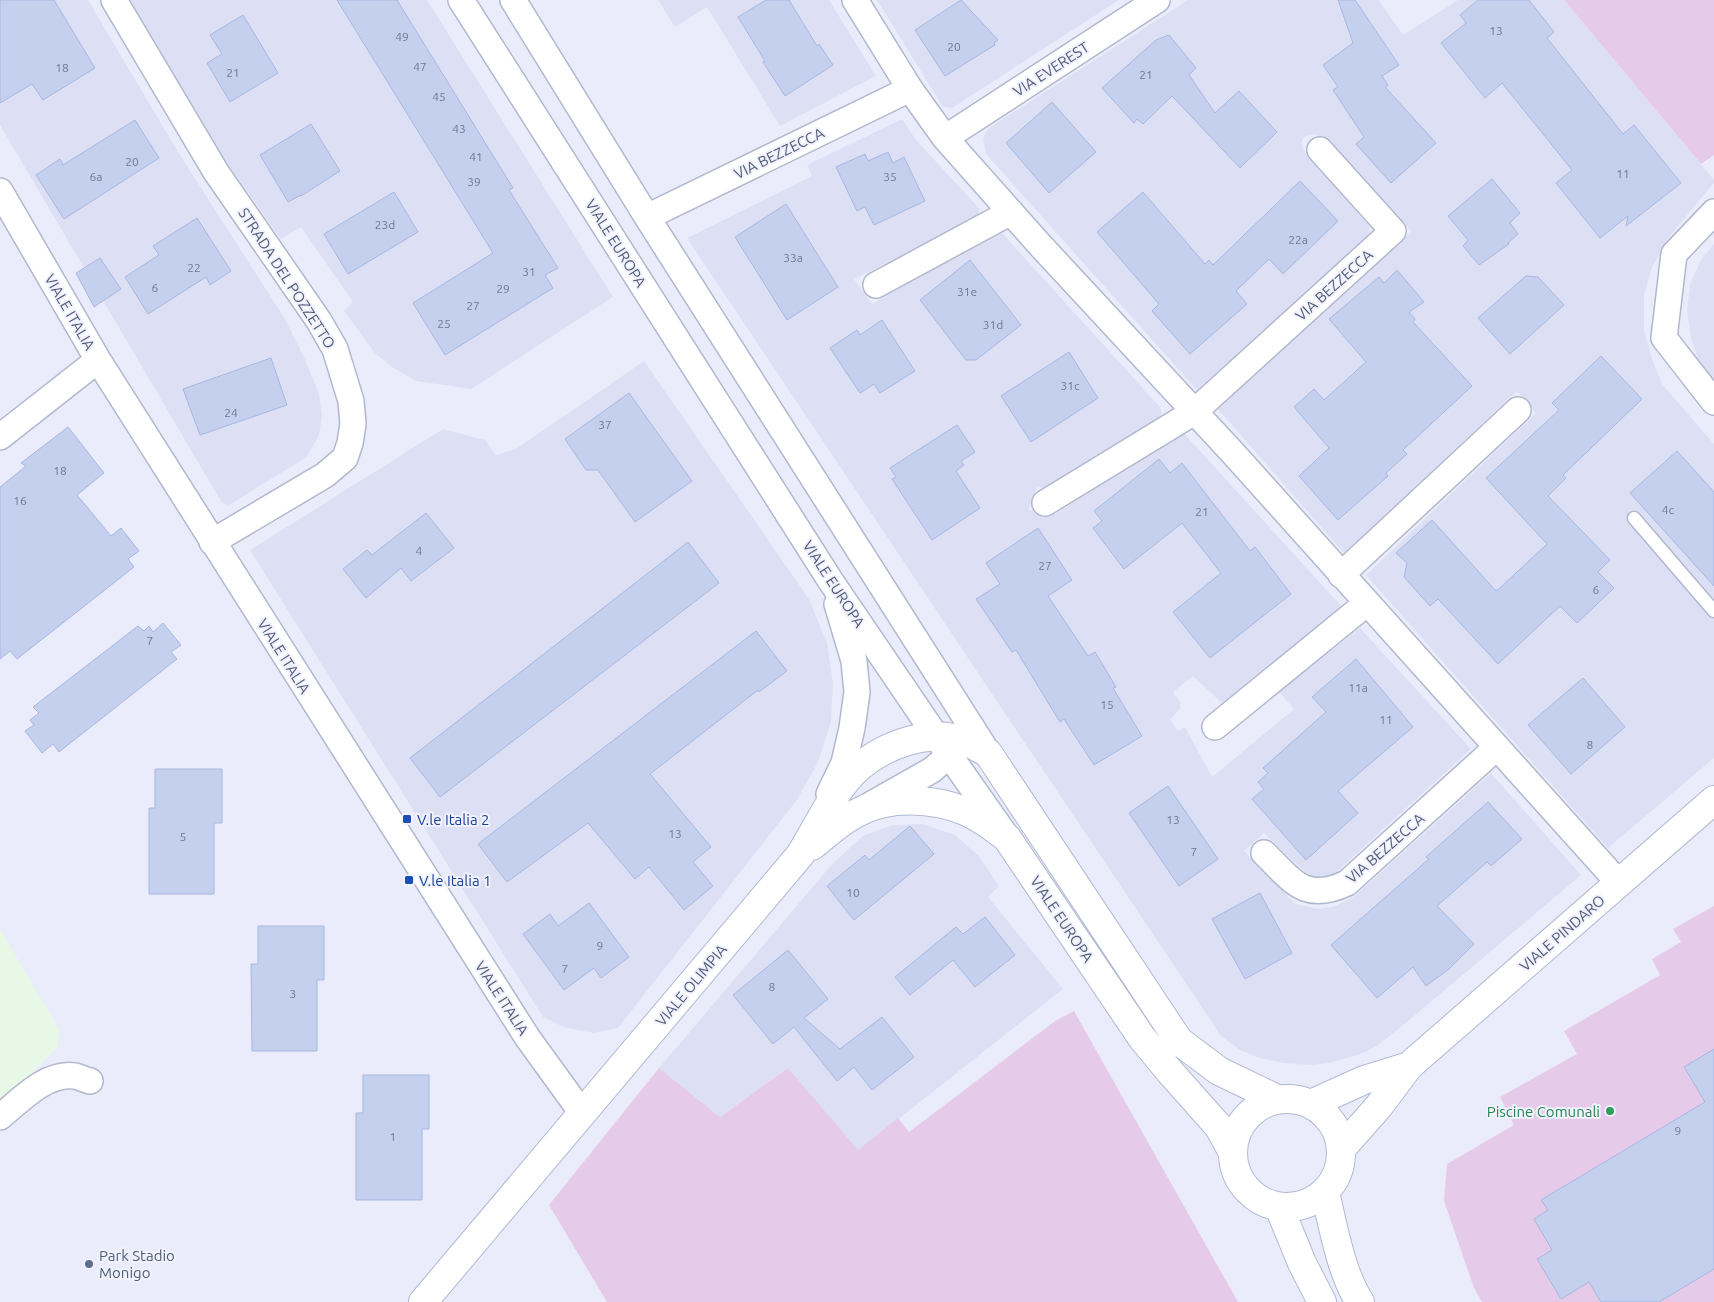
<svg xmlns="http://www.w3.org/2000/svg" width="1714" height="1302" viewBox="0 0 1714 1302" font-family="Ubuntu,sans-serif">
<rect width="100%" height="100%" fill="#ebecfb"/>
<path fill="#dde0f5" d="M 0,0 L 88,0 L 178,152 L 285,319 L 304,357 L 319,394 L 322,416 L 319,435 L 307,457 L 229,505 L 222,503 L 0,125 Z
M 130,0 L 427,0 L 613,297 L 471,389 L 416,381 L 392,367 L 375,353 L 344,311 L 353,302 L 301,227 L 281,239 L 223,157 Z
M 658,0 L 829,0 L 876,76 L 780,126 L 707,7 L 675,27 Z
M 877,0 L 1119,0 L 952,108 L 943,107 Z
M 1188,0 L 1379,0 L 1403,35 L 1458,0 L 1564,0 L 1714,180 L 1714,183 L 1668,238 L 1651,270 L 1644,296 L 1644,330 L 1652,359 L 1662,384 L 1714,444 L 1714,758 L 1608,848 L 1366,575 L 1536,413 L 1517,391 L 1344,553 L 1218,409 L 1412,232 L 1328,139 L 1314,134 L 1304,137 L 1301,143 L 1307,156 L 1369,226 L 1370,235 L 1197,390 L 986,154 L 983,138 L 989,128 Z
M 902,119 L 916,140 L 979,208 L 979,218 L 854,279 L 872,304 L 896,289 L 1002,233 L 1160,407 L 1162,413 L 1159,418 L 1053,491 L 1037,487 L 1028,510 L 1056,514 L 1182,431 L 1342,607 L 1223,704 L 1193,676 L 1173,692 L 1180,702 L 1180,709 L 1170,720 L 1178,731 L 1185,727 L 1212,777 L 1294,709 L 1279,692 L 1360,628 L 1471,749 L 1332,876 L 1315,879 L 1307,874 L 1264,833 L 1244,851 L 1295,904 L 1320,909 L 1336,906 L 1356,895 L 1491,773 L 1581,875 L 1407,1022 L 1377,1046 L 1363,1053 L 1330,1063 L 1310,1065 L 1284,1063 L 1259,1058 L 1240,1050 L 1221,1036 L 687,238 L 812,176 L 807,165 Z
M 1714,244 L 1714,378 L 1703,373 L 1691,338 L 1687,310 L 1690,284 L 1701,260 Z
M 644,361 L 809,599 L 827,643 L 833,683 L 831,722 L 818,762 L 797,800 L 618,1028 L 594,1033 L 566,1028 L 543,1017 L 250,550 L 443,429 L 485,440 L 496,455 L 516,449 Z
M 923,824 L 955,835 L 979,856 L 999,886 L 988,897 L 1063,989 L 858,1151 L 788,1068 L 720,1117 L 659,1068 L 833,863 L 863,836 L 892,825 Z"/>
<path fill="#e8f8e7" d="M 0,929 L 60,1031 L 57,1048 L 25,1080 L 14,1093 L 0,1104 Z"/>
<path fill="#e6cae9" d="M 1564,0 L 1714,0 L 1714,155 L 1701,164 Z
M 1714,906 L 1714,1302 L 1482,1302 L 1474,1288 L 1444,1201 L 1447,1164 L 1514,1125 L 1500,1097 L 1577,1054 L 1564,1031 L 1660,975 L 1652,959 L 1681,942 L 1673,929 Z
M 1074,1011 L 1238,1302 L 607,1302 L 549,1205 L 659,1068 L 720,1117 L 788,1068 L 858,1150 L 898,1118 L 909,1132 L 1055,1021 Z"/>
<path fill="#c5d0ef" stroke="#a6b7e0" d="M 0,0 L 54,0 L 95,68 L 43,100 L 32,84 L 0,103 Z
M 337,0 L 397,0 L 513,188 L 509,190 L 558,268 L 545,275 L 553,288 L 445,355 L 413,303 L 493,253 Z
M 766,0 L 789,0 L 817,46 L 819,44 L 833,65 L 785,96 L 763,62 L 765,61 L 738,17 Z
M 961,0 L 998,40 L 994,43 L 995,45 L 945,76 L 915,30 Z
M 1338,0 L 1355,0 L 1399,65 L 1382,76 L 1388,85 L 1385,87 L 1436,143 L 1391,183 L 1356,144 L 1364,137 L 1333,90 L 1338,87 L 1323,65 L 1353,43 Z
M 1478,0 L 1529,0 L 1554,32 L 1547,38 L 1623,134 L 1634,125 L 1681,183 L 1626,226 L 1628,216 L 1600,238 L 1556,183 L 1572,170 L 1502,83 L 1485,98 L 1441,43 L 1466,23 L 1460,15 Z
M 243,15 L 278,73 L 230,102 L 207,63 L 222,54 L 210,35 Z
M 1169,35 L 1196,68 L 1189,75 L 1215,113 L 1239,91 L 1277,132 L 1240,168 L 1172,96 L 1143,124 L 1137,119 L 1134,123 L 1102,88 L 1156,40 Z
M 1052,102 L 1096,152 L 1049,193 L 1006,143 Z
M 135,120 L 159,158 L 64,219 L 36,175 L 60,159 L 63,165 Z
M 311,124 L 340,171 L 301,196 L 301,195 L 288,202 L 260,155 Z
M 888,152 L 893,163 L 904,157 L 925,201 L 874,225 L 865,207 L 857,211 L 836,167 L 865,154 L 868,161 Z
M 1492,179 L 1520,213 L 1510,223 L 1518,234 L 1508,243 L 1509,244 L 1479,265 L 1463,246 L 1468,240 L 1448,216 Z
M 1300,181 L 1338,221 L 1283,274 L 1269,259 L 1236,291 L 1247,304 L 1190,354 L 1152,311 L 1159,304 L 1097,232 L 1143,192 L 1205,264 L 1209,260 L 1213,265 Z
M 394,192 L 418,232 L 348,274 L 324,234 Z
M 786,204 L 838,287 L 787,320 L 735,237 Z
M 197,218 L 231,271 L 210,285 L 206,277 L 148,314 L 125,277 L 159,255 L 153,246 Z
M 100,258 L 121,289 L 94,307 L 76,273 Z
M 970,260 L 1021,325 L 976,360 L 966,360 L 920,300 Z
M 1397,270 L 1424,302 L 1409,312 L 1415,319 L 1413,322 L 1472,386 L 1403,450 L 1407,454 L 1386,473 L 1388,476 L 1338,520 L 1299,476 L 1329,448 L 1294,407 L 1314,389 L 1324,400 L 1366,362 L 1329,319 L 1379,277 L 1384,283 Z
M 1526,276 L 1538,277 L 1564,305 L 1510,354 L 1478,318 Z
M 882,320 L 915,371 L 880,393 L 874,384 L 860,393 L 830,348 L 857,330 L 860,335 Z
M 1069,352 L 1098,398 L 1031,442 L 1001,396 Z
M 1601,356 L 1642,399 L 1563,475 L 1566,478 L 1548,496 L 1610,560 L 1598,572 L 1614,588 L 1577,623 L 1560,606 L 1498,664 L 1438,599 L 1430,606 L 1404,577 L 1407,563 L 1396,553 L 1432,520 L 1496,591 L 1500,588 L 1547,544 L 1486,478 L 1559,410 L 1552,403 Z
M 271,358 L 287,405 L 200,435 L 183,389 Z
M 629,393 L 692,481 L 635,522 L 598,470 L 586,470 L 565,439 Z
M 957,425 L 975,452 L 961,461 L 964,465 L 956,471 L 980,508 L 932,540 L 892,479 L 896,477 L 890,468 Z
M 68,427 L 104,473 L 77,495 L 111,536 L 121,528 L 139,551 L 128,559 L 134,567 L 17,659 L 10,651 L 0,659 L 0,487 L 26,466 L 21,463 Z
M 1677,451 L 1714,492 L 1714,586 L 1630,493 Z
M 1159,459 L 1170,473 L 1182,463 L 1250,551 L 1255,547 L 1291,594 L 1210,658 L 1173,612 L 1221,573 L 1182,523 L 1124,569 L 1093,528 L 1102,521 L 1094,511 Z
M 426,513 L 454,548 L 411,581 L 401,568 L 366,598 L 343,569 L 367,550 L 372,555 Z
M 1038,528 L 1072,580 L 1048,596 L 1088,656 L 1095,652 L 1116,687 L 1113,688 L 1142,736 L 1094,765 L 1064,719 L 1060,722 L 1016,650 L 1012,652 L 976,599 L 1000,584 L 986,563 Z
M 688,542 L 719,583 L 440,797 L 410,758 Z
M 163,623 L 181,645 L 171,652 L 177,659 L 59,752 L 53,744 L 42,753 L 25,731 L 34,725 L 30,720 L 39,713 L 33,707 L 138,626 L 144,631 L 149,626 L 153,632 Z
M 756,631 L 787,671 L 759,692 L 758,690 L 650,774 L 711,847 L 693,862 L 713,886 L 684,910 L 649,867 L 635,879 L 588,823 L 507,882 L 478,844 Z
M 1356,659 L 1413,727 L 1338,791 L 1358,813 L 1306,860 L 1252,799 L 1264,789 L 1258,782 L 1268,773 L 1263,768 L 1326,712 L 1312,697 Z
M 1583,678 L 1625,727 L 1571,774 L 1528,725 Z
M 155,769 L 222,769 L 222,823 L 214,823 L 214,894 L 149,894 L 149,808 L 155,808 Z
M 1168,786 L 1218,859 L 1179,886 L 1129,813 Z
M 1488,802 L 1522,839 L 1491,866 L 1487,862 L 1437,906 L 1474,944 L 1449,969 L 1426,986 L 1413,967 L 1377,998 L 1331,945 L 1429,859 L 1426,857 Z
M 910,826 L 934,854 L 854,920 L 827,886 L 865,855 L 869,860 Z
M 1260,893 L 1292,953 L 1245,979 L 1212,919 Z
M 589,903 L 629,957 L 601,978 L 594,968 L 564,990 L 523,934 L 550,914 L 558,926 Z
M 985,917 L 1015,955 L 975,987 L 953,960 L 910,995 L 895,977 L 956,927 L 963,934 Z
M 258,926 L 324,926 L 324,980 L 317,980 L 317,1051 L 252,1051 L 251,964 L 258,964 Z
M 788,950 L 828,999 L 804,1018 L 840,1049 L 882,1017 L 914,1057 L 872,1090 L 854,1067 L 837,1081 L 794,1027 L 773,1044 L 733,995 Z
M 1714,1049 L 1714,1269 L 1659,1302 L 1601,1302 L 1589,1282 L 1561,1299 L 1537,1259 L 1552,1250 L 1534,1219 L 1548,1210 L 1541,1200 L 1705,1102 L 1684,1067 Z
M 363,1075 L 429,1075 L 429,1129 L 422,1129 L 422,1200 L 356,1200 L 356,1113 L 363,1113 Z"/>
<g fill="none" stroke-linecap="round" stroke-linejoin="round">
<g stroke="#b1b8cd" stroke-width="15">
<path id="lane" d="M 1634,518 L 1714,611"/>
</g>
<g stroke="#b1b8cd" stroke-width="28">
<path id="street" d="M 114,0 L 216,172 L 319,321 L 335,349 L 351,401 L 353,424 L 350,443 L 345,458 L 325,475 L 212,542
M 461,0 L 830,580 L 936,736 L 1004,833
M 513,0 L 647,217 L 988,753
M 855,0 L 910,89 L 945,138 L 1040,245 L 1232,452 L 1619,883
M 945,138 L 1157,0
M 0,191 L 98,360 L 527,1037 L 582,1113
M 1714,212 L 1674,254 L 1664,338 L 1714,402
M 647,217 L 910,89
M 876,285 L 1011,212
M 0,437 L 98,360
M 1045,503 L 1194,412 L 1393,231 L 1320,150
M 1341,575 L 1518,410
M 1215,727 L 1367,603
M 829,794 L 844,763 L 852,728 L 857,692 L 854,661 L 837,604
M 872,804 L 932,770 L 949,755 L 957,740
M 1264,853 C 1293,881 1304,903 1347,883 L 1497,747
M 0,1117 C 21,1100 46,1072 75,1076 C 80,1077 85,1080 90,1081"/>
</g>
<g stroke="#b1b9d2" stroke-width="30">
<path id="secondary" d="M 812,846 C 826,835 843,819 859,812 C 889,796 933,798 965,811 C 980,817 994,828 1007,838 L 1142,1038 L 1171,1073 L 1219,1127 L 1232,1151
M1233 1153a54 54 0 1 1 108 0a54 54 0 1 1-108 0Z
M 1311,1104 L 1364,1080 L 1409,1066
M 1342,1148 L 1379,1106 L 1409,1066 L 1714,800
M 1325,1192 C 1333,1226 1341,1273 1360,1302
M 1279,1207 L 1302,1263 L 1322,1302
M 423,1302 L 800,855 C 817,828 834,790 857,769 C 884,745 929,728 964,741 C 972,744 980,749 988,753 L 1179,1041 L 1219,1071 L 1277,1099"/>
</g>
<use href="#lane" stroke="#fff" stroke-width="12"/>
<use href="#street" stroke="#fff" stroke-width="25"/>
<use href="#secondary" stroke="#fff" stroke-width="28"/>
</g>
<g fill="#1a4fb4" stroke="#f1f2fe" stroke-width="2">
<rect x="402" y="814" width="10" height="10" rx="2.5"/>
<rect x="404" y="875" width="10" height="10" rx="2.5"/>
</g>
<circle fill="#2e9e5b" stroke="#f1f2fe" stroke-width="2" cx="1610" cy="1111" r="5"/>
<circle fill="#5c6f8a" stroke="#f1f2fe" stroke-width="2" cx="89" cy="1264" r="5"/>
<g text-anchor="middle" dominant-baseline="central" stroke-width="4" stroke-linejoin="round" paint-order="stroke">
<g font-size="12" fill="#6c7894">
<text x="1496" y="30">13</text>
<text x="402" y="36">49</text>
<text x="954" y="46">20</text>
<text x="420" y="66">47</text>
<text x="62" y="67">18</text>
<text x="233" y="72">21</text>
<text x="1146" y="74">21</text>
<text x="439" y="96">45</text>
<text x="459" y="128">43</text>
<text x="476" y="156">41</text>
<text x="132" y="161">20</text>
<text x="1623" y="173">11</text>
<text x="96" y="176">6a</text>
<text x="890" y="176">35</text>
<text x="474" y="181">39</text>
<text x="385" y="224">23d</text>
<text x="1298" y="239">22a</text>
<text x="793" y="257">33a</text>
<text x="194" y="267">22</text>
<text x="529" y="271">31</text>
<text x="155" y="287">6</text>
<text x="503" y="288">29</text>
<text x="967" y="291">31e</text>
<text x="473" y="305">27</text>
<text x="444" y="323">25</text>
<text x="993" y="324">31d</text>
<text x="1070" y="385">31c</text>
<text x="231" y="412">24</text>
<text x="605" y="424">37</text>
<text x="60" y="470">18</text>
<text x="20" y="500">16</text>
<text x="1668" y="509">4c</text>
<text x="1202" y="511">21</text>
<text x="419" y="550">4</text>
<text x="1045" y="565">27</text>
<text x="1596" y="589">6</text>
<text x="150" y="640">7</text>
<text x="1358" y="687">11a</text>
<text x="1107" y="704">15</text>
<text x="1386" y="719">11</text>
<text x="1590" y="744">8</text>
<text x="1173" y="819">13</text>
<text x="675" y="833">13</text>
<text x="183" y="836">5</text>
<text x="1194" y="851">7</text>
<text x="853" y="892">10</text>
<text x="600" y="945">9</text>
<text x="565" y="968">7</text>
<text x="772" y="986">8</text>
<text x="293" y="993">3</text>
<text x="1678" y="1130">9</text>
<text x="393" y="1136">1</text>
</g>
<g font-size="15" fill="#4f5b75" stroke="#f1f2fe">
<text transform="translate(1051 69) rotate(-33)">VIA EVEREST</text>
<text transform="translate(779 153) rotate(-26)">VIA BEZZECCA</text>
<text transform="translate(616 243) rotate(58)">VIALE EUROPA</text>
<text transform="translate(287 278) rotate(57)">STRADA DEL POZZETTO</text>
<text transform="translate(1334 285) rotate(-42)">VIA BEZZECCA</text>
<text transform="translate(70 312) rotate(60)">VIALE ITALIA</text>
<text transform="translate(834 584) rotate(57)">VIALE EUROPA</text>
<text transform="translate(284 656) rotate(58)">VIALE ITALIA</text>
<text transform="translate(1385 848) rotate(-41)">VIA BEZZECCA</text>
<text transform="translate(1062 919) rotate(56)">VIALE EUROPA</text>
<text transform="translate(1562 933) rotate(-41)">VIALE PINDARO</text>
<text transform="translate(691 985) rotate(-50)">VIALE OLIMPIA</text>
<text transform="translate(502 998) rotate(57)">VIALE ITALIA</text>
</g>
<g font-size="15" fill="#164399" stroke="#f1f2fe" text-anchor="start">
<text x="417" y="819">V.le Italia 2</text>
<text x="419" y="880">V.le Italia 1</text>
</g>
<g font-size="15" fill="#27864d" stroke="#f1f2fe" text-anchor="end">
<text x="1600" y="1111">Piscine Comunali</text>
</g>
<g font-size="15" fill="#4e5e75" stroke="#f1f2fe" text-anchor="start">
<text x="99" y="1255">Park Stadio<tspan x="99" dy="17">Monigo</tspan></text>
</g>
</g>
</svg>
